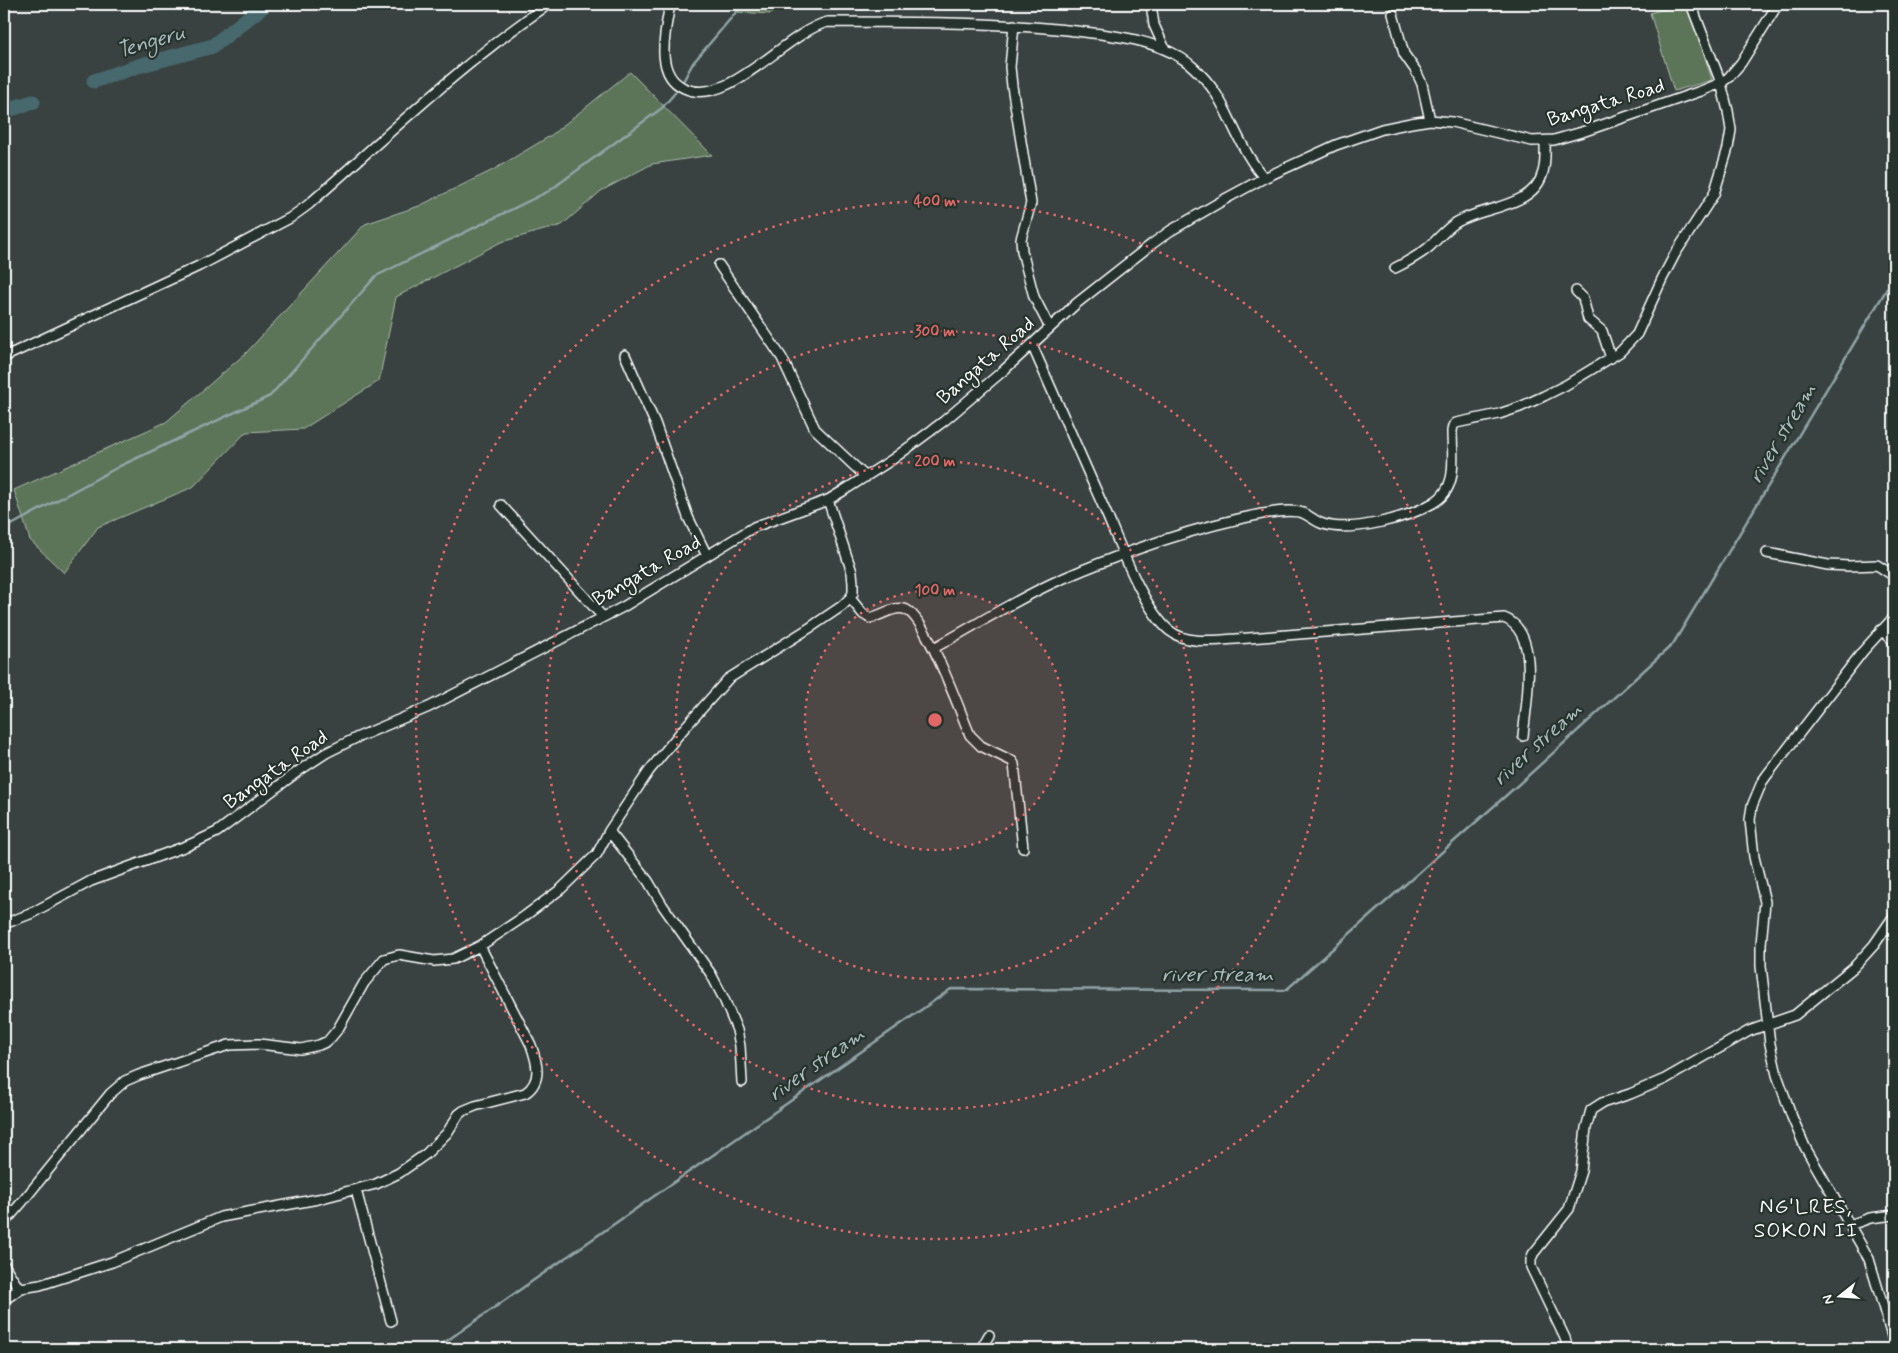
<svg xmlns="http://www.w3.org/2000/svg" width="1898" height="1353" viewBox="0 0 1898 1353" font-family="Mynerve,sans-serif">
<rect width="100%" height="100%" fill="#394241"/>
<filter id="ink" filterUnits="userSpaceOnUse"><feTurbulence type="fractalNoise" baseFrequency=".02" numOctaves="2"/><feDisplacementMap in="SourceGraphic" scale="10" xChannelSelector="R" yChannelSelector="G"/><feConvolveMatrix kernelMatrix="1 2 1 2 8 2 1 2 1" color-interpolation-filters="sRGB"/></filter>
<g filter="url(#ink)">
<path fill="#5b7459" stroke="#adbaac" d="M 733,4 L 785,4 L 771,14 L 736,12 Z
M 1680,4 L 1689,4 L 1712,80 L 1674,91 L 1650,13 Z
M 630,72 L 712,155 L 652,164 L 601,191 L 562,225 L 501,242 L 396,297 L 379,381 L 303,429 L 246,432 L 193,487 L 98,527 L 64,573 L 30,540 L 14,490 L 166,422 L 246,353 L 365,224 L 419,206 L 493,170 L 550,136 Z"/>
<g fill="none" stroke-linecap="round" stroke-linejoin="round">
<path stroke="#91a4a7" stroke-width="2.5" d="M 4,529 L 120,466 L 270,396 L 376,276 L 549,191 L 662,108 L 680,87 L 693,63 L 743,4
M 435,1349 L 951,989 L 1286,990 L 1519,784 L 1673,644 L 1894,277"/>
<path stroke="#47686d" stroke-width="15" d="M 94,81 L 138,66 L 213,46 L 266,4
M 4,111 L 33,102"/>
<g stroke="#fff" stroke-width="12">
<path id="street" d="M 670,4 C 666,29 653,74 684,88 C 728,109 786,32 828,22 C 908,22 988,22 1067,30 C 1108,35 1161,38 1193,67 C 1221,92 1226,115 1243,146 C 1249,158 1256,168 1264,178
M 1151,4 L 1154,25 L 1165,49
M 1393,14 L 1404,54 L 1416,71 L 1422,84 L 1430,120
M 1014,25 L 1010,67 L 1012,86 L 1031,203 L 1021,239 L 1022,251 L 1034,297 L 1050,328
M 719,265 L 782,358 L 815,429 L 866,477
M 1395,268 C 1407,262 1418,256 1428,248 C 1437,240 1444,231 1454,224 C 1480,206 1534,209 1543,172 C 1546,162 1545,151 1545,141
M 1576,291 L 1583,298 L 1588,319 L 1602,331 L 1611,358
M 1032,345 C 1057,402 1082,458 1107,515 C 1120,545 1145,612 1170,631 C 1188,645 1215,640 1236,639 L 1504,618 C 1541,632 1526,704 1523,736
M 625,355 L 655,423 L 688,517 L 707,556
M 4,357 L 199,266 L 290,218 L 308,205 C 387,136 462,63 549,4
M 501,505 L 603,617
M 1767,553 L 1828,565 L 1849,566 L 1877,565 L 1894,576
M 850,598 L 863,614 L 870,618 C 881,616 893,606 904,609 C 925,613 960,712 970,735 L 981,746 L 1012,761 L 1014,764 L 1023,848
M 1894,617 L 1863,651 L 1767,775 L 1762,782 L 1752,806 L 1750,820 L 1754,857 L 1765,902 L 1761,944 L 1761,966 L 1770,1044 L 1777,1075 L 1792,1117 L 1805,1147 L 1869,1259 L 1894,1343
M 1881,630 L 1894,641
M 934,648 C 974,626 1015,600 1057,581 C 1119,554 1195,527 1262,514 C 1274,512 1291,509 1303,513 C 1310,516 1316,522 1323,524 C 1351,533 1408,518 1433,503 C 1459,488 1452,458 1452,431 L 1453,426 L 1456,423 L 1499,414 L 1520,407 L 1544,396 L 1566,385 L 1620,352 L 1637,334 L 1662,279 L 1675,254 L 1714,194 L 1728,148 L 1731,130 L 1728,111 L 1721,83 L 1691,4
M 609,831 L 648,881 L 663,906 L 711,974 L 724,999 L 737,1030 L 740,1046 L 742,1082
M 4,924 L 30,914 L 91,881 L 189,845 L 217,832 L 300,770 L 326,753 L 356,738 L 429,707 L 623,607 L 754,527 L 828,500 L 843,491 L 893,459 L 944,421 L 1004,370 L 1077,303 L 1152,244 L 1170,231 L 1227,198 L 1264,178 L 1336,145 L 1382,129 L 1411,123 L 1430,120 L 1452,122 L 1532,141 L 1554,140 L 1582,132 L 1701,91 L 1721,83 L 1729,77 L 1741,63 L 1778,4
M 356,1190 L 391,1321
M 4,1223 L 23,1201 L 110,1094 L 125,1081 L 139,1075 L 229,1045 L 259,1044 L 301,1049 L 319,1045 L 328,1041 L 338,1029 L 364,983 L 384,959 L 399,955 L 434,961 L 453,959 L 480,946 L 522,918 L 561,889 L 597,854 L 609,831 L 649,771 L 680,733 L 728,679 L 811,627 L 842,606 L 850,598 L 853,593 L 853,583 L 852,572 L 828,500
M 1850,1225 L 1870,1218 L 1894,1215
M 4,1265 L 16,1284 L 21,1288 L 40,1285 L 112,1262 L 221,1217 L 318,1199 L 376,1184 L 399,1173 L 426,1154 L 447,1133 L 459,1114 L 463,1111 L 475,1106 L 525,1093 C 543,1081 537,1062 531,1045 L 480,946
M 4,1300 L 21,1288
M 981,1349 L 989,1335
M 1568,1349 L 1565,1338 L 1531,1267 L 1531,1260 L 1533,1254 L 1569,1209 L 1581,1171 L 1586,1128 L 1591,1110 L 1602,1103 L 1630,1094 L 1665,1079 L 1749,1031 L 1795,1015 L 1854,967 L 1874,945 L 1894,916"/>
</g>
<use href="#street" stroke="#26332d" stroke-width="9"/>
</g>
</g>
<circle cx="935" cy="720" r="130" fill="#e26868" fill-opacity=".12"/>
<g fill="none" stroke="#e26868" stroke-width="2.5" stroke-dasharray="2.5 5">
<circle cx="935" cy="720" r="130"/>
<circle cx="935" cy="720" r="259"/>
<circle cx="935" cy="720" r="389"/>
<circle cx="935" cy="720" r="519"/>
</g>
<g text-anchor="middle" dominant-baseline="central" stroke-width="4.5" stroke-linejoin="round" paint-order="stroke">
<g font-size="20" fill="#fff" stroke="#26332d">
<text transform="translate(1606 103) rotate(-17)">Bangata Road</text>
<text transform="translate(986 361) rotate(-41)">Bangata Road</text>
<text transform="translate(647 571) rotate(-30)">Bangata Road</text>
<text transform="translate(276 770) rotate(-35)">Bangata Road</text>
</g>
<g font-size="21" font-style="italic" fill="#acbbbd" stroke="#26332d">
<text transform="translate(151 42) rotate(-16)">Tengeru</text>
<text transform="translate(1783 433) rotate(-59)">river stream</text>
<text transform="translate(1538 744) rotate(-42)">river stream</text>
<text x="1218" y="975">river stream</text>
<text transform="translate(817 1064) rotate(-35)">river stream</text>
</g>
<g font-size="21" letter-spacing="1" fill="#fff" stroke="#26332d">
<text x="1806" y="1207">NG'LRES,<tspan x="1806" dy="24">SOKON II</tspan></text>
</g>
</g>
<circle cx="935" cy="720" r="8" fill="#e26868" stroke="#26332d" stroke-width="2.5"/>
<g font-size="15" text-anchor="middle" font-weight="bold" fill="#e26868" stroke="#26332d" stroke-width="4.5" stroke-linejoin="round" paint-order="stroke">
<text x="935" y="206">400 m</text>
<text x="935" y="336">300 m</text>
<text x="935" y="466">200 m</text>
<text x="935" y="595">100 m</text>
</g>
<rect width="1898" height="1353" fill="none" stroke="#26332d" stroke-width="20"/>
<rect x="10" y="10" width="1878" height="1333" fill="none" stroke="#fff" stroke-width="2" filter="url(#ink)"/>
<g transform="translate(1840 1296) rotate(253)" stroke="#26332d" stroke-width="4" paint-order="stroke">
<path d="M0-4L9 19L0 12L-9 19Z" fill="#ffffff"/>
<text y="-8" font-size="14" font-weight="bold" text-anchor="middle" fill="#ffffff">N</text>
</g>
</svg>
